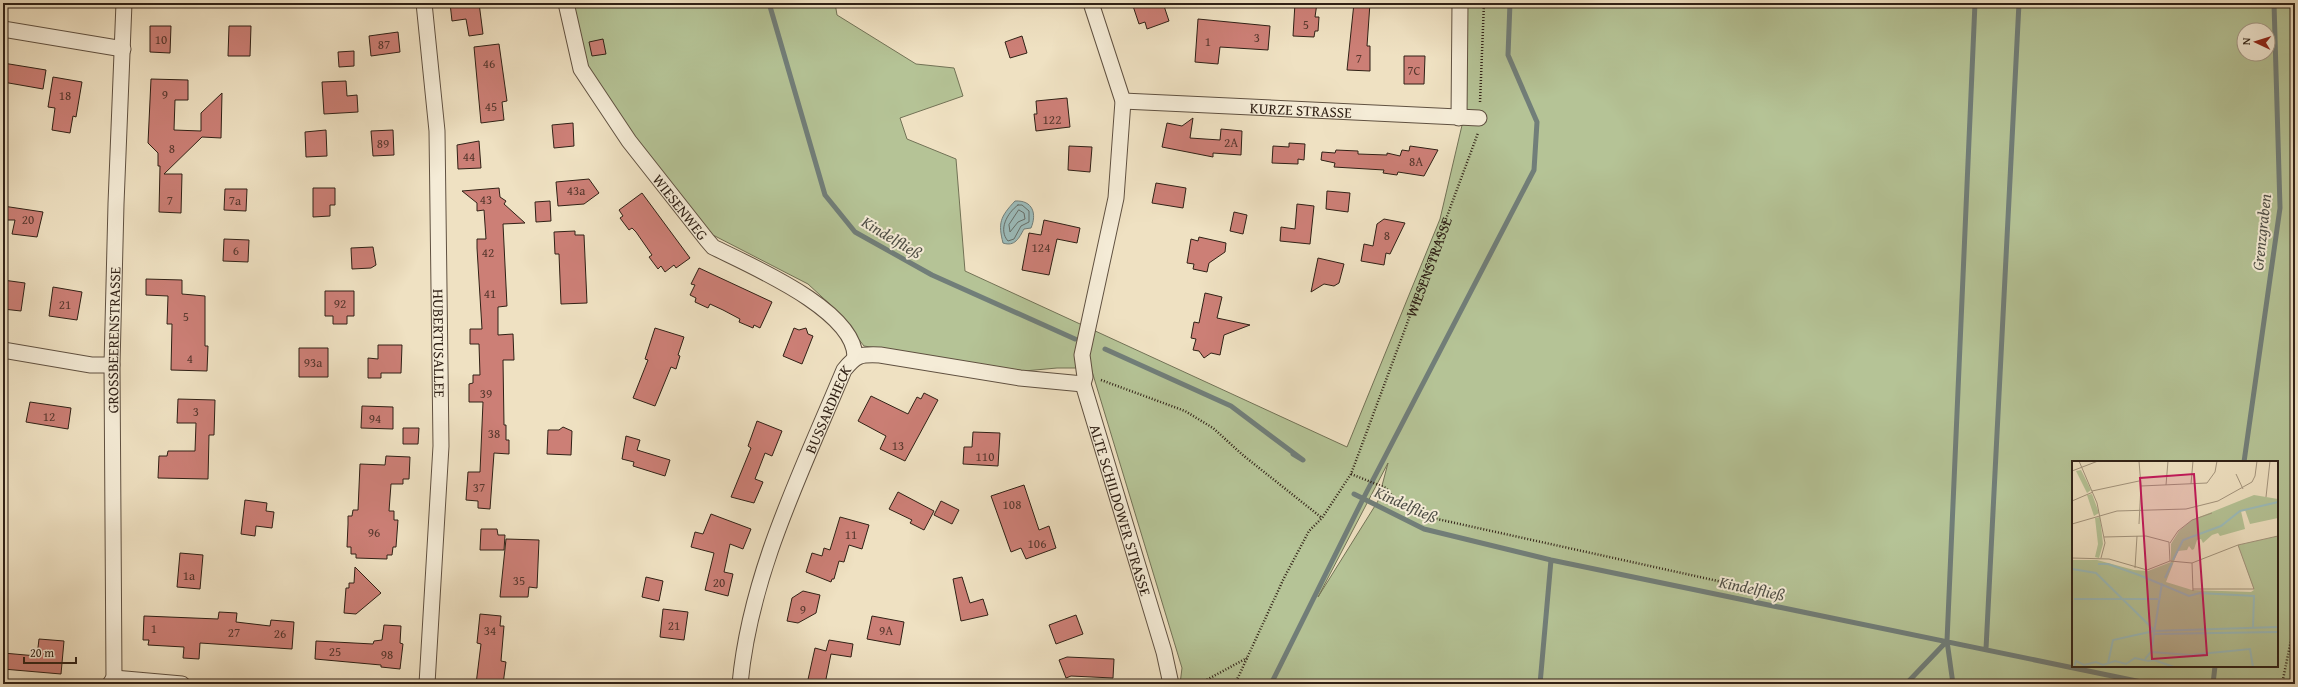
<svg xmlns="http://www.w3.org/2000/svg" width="2298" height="687" viewBox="0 0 2298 687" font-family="'Gentium Book Plus',serif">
<rect width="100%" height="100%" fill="#efe1c2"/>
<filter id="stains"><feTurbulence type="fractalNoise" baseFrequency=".005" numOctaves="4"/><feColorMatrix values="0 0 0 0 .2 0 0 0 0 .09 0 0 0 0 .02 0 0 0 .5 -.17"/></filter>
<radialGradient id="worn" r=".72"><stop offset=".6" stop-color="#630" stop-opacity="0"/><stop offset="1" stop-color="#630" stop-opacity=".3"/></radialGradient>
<path fill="#b5c396" stroke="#727256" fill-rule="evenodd" d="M 571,3 L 835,3 L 837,15 L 916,64 L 954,68 L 963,96 L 900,118 L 907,139 L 956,159 L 965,271 L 1347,447 L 1440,219 L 1463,121 L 1467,3 L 2295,3 L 2295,684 L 1180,684 L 1182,668 L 1091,368 L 1057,368 L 1024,371 L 864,346 L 835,309 L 808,284 L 711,234 L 602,96 L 585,63 ZM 2244,30 L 2268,30 L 2268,54 L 2244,54 ZM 2073,462 L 2277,462 L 2277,666 L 2073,666 ZM 1388,463 L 1378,501 L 1318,597 Z"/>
<path fill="#9cbcbb" stroke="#717e79" d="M 1015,201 C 1033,200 1037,214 1031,228 L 1024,229 C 1019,238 1015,247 1003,243 C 998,223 1000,217 1015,201 Z"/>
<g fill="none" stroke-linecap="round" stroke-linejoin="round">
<path stroke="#666e68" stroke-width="1" d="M 1018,205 L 1022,205 L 1029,211 L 1029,222 L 1021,226 L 1014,239 L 1008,241 C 998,230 1007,213 1018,205 Z
M 1019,210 L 1024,213 L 1025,219 L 1018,222 L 1010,232 L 1009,225 Z"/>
<path stroke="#717e79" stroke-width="5" d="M 769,3 L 825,195 L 855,232 L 932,275 L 1075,339
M 1105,349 L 1231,406 L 1303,460 L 1293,454
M 2244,462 L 2280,208 L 2274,3
M 1354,494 L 1424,529 L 1551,560 L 2151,684
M 1986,649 L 2019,3
M 1271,684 L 1363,499 L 1534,170 L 1537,122 L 1508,55 L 1510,3
M 1540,684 L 1551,560
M 1906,684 L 1947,641
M 1953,684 L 1947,641 L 1975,3
M 2213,684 L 2215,666"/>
</g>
<path fill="#cc7f76" stroke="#302116" d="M 450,3 L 479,3 L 483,34 L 469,36 L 466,19 L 452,21 Z
M 1132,3 L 1163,3 L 1169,21 L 1147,29 L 1145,22 L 1139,24 Z
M 1295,3 L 1317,3 L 1315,17 L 1319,17 L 1318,31 L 1315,31 L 1314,37 L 1293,36 Z
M 1354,3 L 1370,3 L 1367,46 L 1370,46 L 1370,71 L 1347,70 Z
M 1198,19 L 1270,26 L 1268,50 L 1220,47 L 1218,64 L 1195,62 Z
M 150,26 L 171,26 L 170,53 L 150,52 Z
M 229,26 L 251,26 L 250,56 L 228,56 Z
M 398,32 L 400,52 L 371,56 L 369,36 Z
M 1022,36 L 1027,53 L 1010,58 L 1005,42 Z
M 603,39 L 606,54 L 592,56 L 589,42 Z
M 499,44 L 507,101 L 502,102 L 504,120 L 481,123 L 474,47 Z
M 354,51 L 354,66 L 339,67 L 338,52 Z
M 1404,56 L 1425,56 L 1424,84 L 1404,84 Z
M 3,63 L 46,70 L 43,89 L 3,82 Z
M 53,77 L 82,82 L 76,117 L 73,116 L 70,133 L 52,130 L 55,108 L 48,107 Z
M 151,79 L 188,80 L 188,100 L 175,100 L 174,130 L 201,131 L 201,113 L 222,93 L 221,138 L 202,137 L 164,174 L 182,174 L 181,213 L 159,212 L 160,166 L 158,166 L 158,153 L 148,143 Z
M 346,81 L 347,96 L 357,95 L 358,112 L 324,114 L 322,82 Z
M 1067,98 L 1070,127 L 1036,131 L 1034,114 L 1037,114 L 1036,101 Z
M 1193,118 L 1190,138 L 1220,140 L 1221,129 L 1242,131 L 1241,155 L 1213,153 L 1213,157 L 1162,147 L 1167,123 L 1182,126 Z
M 573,123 L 574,146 L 554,148 L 552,125 Z
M 326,130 L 327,156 L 306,157 L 305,132 Z
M 393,130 L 394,155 L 373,156 L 371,131 Z
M 479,141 L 481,168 L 458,169 L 457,145 Z
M 1289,143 L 1305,144 L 1304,160 L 1298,159 L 1298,164 L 1272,163 L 1273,146 L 1289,147 Z
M 1069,146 L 1092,147 L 1090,172 L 1068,170 Z
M 1410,146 L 1438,150 L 1424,176 L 1398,172 L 1397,175 L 1383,173 L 1384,170 L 1334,167 L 1335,163 L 1321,160 L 1322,152 L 1335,153 L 1336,150 L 1358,151 L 1358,154 L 1387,155 L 1387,153 L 1400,156 L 1402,150 L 1409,151 Z
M 589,179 L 599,193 L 584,204 L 558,206 L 556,182 Z
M 1156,183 L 1186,188 L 1183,208 L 1152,203 Z
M 313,188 L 335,188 L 335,205 L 330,205 L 330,216 L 313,217 Z
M 499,188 L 500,197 L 506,201 L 504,204 L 525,223 L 503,224 L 507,306 L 498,307 L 498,335 L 513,334 L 514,360 L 503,360 L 504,425 L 506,425 L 506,440 L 509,440 L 509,454 L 494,453 L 490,509 L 478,508 L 478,501 L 466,500 L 468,472 L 480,472 L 483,402 L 469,402 L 469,384 L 473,383 L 473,375 L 480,375 L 479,344 L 470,344 L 470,329 L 482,329 L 477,248 L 477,239 L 486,239 L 484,210 L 477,211 L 477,203 L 462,191 Z
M 225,189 L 247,189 L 246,211 L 224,210 Z
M 1327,191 L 1350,193 L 1348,212 L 1326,209 Z
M 642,193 L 690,258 L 676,268 L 674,265 L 665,272 L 661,266 L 658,269 L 649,257 L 652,255 L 636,232 L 632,228 L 629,230 L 620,218 L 623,216 L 619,210 Z
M 550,201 L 551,221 L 536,222 L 535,202 Z
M 1297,204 L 1314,206 L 1310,244 L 1280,241 L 1281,227 L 1295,229 Z
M 3,206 L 43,212 L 37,237 L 12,234 L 15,220 L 3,220 Z
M 1234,212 L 1247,215 L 1243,234 L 1230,231 Z
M 1384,219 L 1405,223 L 1390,254 L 1386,253 L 1384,265 L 1361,261 L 1364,244 L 1373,246 L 1377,224 Z
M 1044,220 L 1080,228 L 1077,243 L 1057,239 L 1049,275 L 1022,270 L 1029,233 L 1041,235 Z
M 575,231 L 575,235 L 584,235 L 587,303 L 561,304 L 559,254 L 555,254 L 554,232 Z
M 1199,237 L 1226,243 L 1225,252 L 1209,263 L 1207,272 L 1193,269 L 1194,264 L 1187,263 L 1191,239 L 1198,241 Z
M 224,239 L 249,240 L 248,262 L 223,261 Z
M 373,247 L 376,265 L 371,268 L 352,269 L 351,248 Z
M 1318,258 L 1344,264 L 1339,283 L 1334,286 L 1324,284 L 1311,292 Z
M 699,268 L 772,302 L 760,328 L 754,325 L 753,328 L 739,322 L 740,319 L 723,310 L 710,304 L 708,308 L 695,302 L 696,298 L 690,295 L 695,285 L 691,284 Z
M 146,279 L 182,280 L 182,294 L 205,296 L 205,346 L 208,346 L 207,371 L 171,370 L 172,324 L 167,324 L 168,296 L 146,295 Z
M 3,280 L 25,283 L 21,311 L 3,309 Z
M 53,287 L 82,292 L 77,320 L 49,316 Z
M 325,291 L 354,291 L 354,316 L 347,316 L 347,324 L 333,324 L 333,316 L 325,316 Z
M 1205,293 L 1222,297 L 1217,318 L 1250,325 L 1224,335 L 1220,355 L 1211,353 L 1204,358 L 1199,351 L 1193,350 L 1196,339 L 1191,338 L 1194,322 L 1199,323 Z
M 655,328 L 684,337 L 678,355 L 680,356 L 676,369 L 671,367 L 655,406 L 633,398 L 648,360 L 645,359 Z
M 794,328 L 799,330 L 806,328 L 808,334 L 813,336 L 802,364 L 783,356 Z
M 378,345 L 402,345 L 401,373 L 381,373 L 381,378 L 368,378 L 368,358 L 378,359 Z
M 299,348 L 328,348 L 328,377 L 299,377 Z
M 924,393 L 938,400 L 905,461 L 880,449 L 886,436 L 858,421 L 871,396 L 908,414 L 917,397 L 921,399 Z
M 178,399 L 215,400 L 214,435 L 209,435 L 208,479 L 158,478 L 159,456 L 167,456 L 168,451 L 195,451 L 196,423 L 177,423 Z
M 30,402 L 71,408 L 68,429 L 26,422 Z
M 362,406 L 393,407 L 393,429 L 361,428 Z
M 757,421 L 782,431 L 772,456 L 765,453 L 755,479 L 763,482 L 754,503 L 731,497 L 751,448 L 748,446 Z
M 563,427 L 572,431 L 571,455 L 547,454 L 548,430 L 559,430 Z
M 403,428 L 419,428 L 418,444 L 403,444 Z
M 973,432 L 1000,433 L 998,466 L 963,464 L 964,447 L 972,447 Z
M 626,436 L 640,440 L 637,450 L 670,460 L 665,476 L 633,466 L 634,462 L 622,459 Z
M 386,456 L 410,457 L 409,479 L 403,479 L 403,484 L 391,484 L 389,511 L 394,511 L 394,520 L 398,520 L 396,547 L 393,547 L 392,555 L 387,555 L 387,559 L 356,558 L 356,554 L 351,554 L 351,547 L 347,547 L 348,524 L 348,516 L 352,516 L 353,510 L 358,510 L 360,464 L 385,465 Z
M 1024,485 L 1039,530 L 1049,526 L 1056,548 L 1026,559 L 1021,548 L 1011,552 L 991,496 Z
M 898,492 L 934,511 L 924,530 L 910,523 L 912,520 L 889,509 Z
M 245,500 L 267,503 L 266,511 L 274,512 L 272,528 L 256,526 L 255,536 L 241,534 Z
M 941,501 L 959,510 L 952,524 L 934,515 Z
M 711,514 L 751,529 L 743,549 L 730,544 L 724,572 L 733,574 L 728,596 L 705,590 L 714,553 L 691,547 L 695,532 L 703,534 Z
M 840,517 L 869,525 L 862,549 L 849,545 L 844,562 L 839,561 L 834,579 L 832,579 L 831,582 L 806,572 L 812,553 L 822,556 L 824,548 L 830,550 Z
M 481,529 L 497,529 L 498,535 L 505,535 L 504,550 L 480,550 Z
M 506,539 L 539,540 L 537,588 L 529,587 L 528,597 L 500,597 Z
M 180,553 L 203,555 L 200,589 L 177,587 Z
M 355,567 L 381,593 L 356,614 L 344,613 L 346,588 L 349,588 L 349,583 L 354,583 Z
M 646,577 L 663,581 L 659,601 L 642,597 Z
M 962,577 L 970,603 L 983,599 L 988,615 L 961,621 L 953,579 Z
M 803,591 L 820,595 L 816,613 L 798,623 L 787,621 L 792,598 Z
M 663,609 L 688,612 L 684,640 L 660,637 Z
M 219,612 L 237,613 L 236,622 L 270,626 L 271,620 L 294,622 L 292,649 L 200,643 L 199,659 L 183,658 L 184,647 L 148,645 L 149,640 L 143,640 L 144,616 L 218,619 Z
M 480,614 L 501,616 L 500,626 L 504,626 L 501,661 L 506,662 L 503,684 L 476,684 L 481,644 L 477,643 Z
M 1076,615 L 1083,634 L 1056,644 L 1049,625 Z
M 872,616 L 904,622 L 900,645 L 867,639 Z
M 384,625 L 401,626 L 400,643 L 403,644 L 400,669 L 381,667 L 381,665 L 315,659 L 316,641 L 373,644 L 374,641 L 382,640 Z
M 39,639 L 64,641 L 61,674 L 3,669 L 3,653 L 37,656 Z
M 829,640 L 853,644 L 851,657 L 831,654 L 825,684 L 807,684 L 815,648 L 826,651 Z
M 1067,657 L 1114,659 L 1113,678 L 1071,676 L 1066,678 L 1059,660 Z"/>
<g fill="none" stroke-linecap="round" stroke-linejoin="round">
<g stroke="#605141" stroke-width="17">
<g id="street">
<path id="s2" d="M 424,3 L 437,131 L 441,446 L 427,684"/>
<path id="s3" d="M 566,3 L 581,69 L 629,141 L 707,240 L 713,247 C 751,266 855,310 855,357"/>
<path id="s4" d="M 1091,3 L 1123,101 L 1116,198 L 1082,355 L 1085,377 L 1083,384 L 1164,652 L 1171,684"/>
<path d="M 3,29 L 123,49"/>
<path id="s5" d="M 1123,101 L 1479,118"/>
<path d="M 1459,118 L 1460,3"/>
<path d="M 3,350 L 91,365 L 112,365"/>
<path id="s6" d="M 114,678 L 112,365 L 116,204 L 124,3"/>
<path d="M 110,684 L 114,678 L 182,684"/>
<path id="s7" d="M 740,684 C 750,574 802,471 844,370 C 856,355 860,354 880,355 L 1020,378 L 1083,384"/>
</g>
</g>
<g stroke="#302116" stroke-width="2.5" stroke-dasharray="1 2" stroke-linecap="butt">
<path d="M 1480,102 L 1484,3"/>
<path d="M 1101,380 L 1185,411 L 1213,428 L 1244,456 L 1322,518"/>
<path d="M 1351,474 L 1386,488 L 1398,504 L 1428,517 L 1736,585"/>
<path d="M 1199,684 L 1247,658"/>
<path id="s1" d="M 1235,684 L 1284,578 L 1309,531 L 1322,518 L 1351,474 L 1478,133"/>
<path d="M 2282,684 L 2295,621"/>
</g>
<use href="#street" stroke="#f5ecd7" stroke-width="15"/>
</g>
<g text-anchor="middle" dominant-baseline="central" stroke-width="4" stroke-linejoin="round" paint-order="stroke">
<g font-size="13" fill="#57382e">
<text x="1306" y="24">5</text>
<text x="1257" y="37">3</text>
<text x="161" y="39">10</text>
<text x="1208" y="41">1</text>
<text x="384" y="44">87</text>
<text x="1359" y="58">7</text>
<text x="489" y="63">46</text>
<text x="1414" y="70">7C</text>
<text x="165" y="94">9</text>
<text x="65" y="95">18</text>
<text x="491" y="106">45</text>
<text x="1052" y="119">122</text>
<text x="1231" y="142">2A</text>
<text x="383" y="143">89</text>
<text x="172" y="148">8</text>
<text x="469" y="156">44</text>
<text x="1416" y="161">8A</text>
<text x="576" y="190">43a</text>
<text x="486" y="199">43</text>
<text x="170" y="200">7</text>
<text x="235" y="200">7a</text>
<text x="28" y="219">20</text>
<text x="1387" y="235">8</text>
<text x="1041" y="247">124</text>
<text x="236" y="250">6</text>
<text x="488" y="252">42</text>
<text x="490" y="293">41</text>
<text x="340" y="303">92</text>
<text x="65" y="304">21</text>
<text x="186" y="316">5</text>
<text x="190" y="358">4</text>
<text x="313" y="362">93a</text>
<text x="486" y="393">39</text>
<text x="196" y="411">3</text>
<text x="49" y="416">12</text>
<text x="375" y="418">94</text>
<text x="494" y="433">38</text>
<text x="898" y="445">13</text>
<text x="985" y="456">110</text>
<text x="479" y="487">37</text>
<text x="1012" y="504">108</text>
<text x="374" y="532">96</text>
<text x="851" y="534">11</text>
<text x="1037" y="543">106</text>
<text x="189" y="575">1a</text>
<text x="519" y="580">35</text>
<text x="719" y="582">20</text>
<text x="803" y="609">9</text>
<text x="674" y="625">21</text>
<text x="154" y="628">1</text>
<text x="490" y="630">34</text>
<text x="886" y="630">9A</text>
<text x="234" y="632">27</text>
<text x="280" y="633">26</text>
<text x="335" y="651">25</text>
<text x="387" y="654">98</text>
</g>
<g font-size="15" fill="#302116" stroke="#f5ecd7">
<text stroke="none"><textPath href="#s5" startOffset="178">KURZE STRASSE</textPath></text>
<text stroke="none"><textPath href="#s3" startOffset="238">WIESENWEG</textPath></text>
<text stroke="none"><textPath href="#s1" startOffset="462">WIESENSTRASSE</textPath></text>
<text stroke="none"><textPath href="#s6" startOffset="338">GROSSBEERENSTRASSE</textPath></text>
<text stroke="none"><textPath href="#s2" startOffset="341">HUBERTUSALLEE</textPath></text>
<text stroke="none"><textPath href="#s7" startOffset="290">BUSSARDHECK</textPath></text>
<text stroke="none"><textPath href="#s4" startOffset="522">ALTE SCHILDOWER STRASSE</textPath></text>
</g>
<g font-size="16" font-style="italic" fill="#505048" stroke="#f5ecd7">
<text transform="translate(2261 232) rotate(-84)">Grenzgraben</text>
<text transform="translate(892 237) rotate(31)">Kindelfließ</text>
<text transform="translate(1406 504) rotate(24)">Kindelfließ</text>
<text transform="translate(1752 588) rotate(12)">Kindelfließ</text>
</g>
</g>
<g transform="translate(2072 461)">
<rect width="206" height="206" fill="#efe1c2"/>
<path d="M 9,9 L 19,29 L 15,32 L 4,10 ZM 20,33 L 27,52 L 22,55 L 15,34 ZM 182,34 L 206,38 L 206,57 L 178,63 L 173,49 L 169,50 L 173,68 L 148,75 L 146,72 L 140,74 L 131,82 L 129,78 L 125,79 L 122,88 L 120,89 L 117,85 L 115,89 L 106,90 L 94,121 L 120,129 L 179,131 L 182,129 L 166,84 L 206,75 L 206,206 L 0,206 L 0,99 L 25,99 L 62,109 L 76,110 L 99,101 L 99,83 L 107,70 L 120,59 ZM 28,56 L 31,83 L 27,97 L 23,96 L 26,83 L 23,57 Z" fill="#b5c396"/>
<path fill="none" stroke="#9cbcbb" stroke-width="2" d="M 101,99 L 111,79 L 149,65 L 168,50 L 206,41M 26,103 L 36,103 L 67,114 L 117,135 L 128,132 L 182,135 L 181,167M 0,108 L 24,112 L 82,169M 93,117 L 100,102M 2,138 L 86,138M 82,173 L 206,171M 79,191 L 118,194 L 178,188 L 181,206M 73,198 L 79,191 L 90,122M 36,202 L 41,179 L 82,170 L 206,166M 2,206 L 4,200 L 12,204 L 24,201 L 31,204 L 43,200 L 54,203 L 63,197 L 76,200 L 82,199 L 102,206"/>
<path fill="none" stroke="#a3947d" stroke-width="1" d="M 7,0 L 25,42 L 33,82 L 29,97M 0,10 L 26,0M 164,13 L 171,28M 119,23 L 121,0M 94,24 L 96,0M 69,25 L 135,22 L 143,11 L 145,0M 20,30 L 67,20M 194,36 L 198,0M 0,40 L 21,31M 0,63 L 45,50 L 114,48 L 146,40 L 180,21 L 183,15 L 185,0M 67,63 L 69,25 L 67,0M 32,76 L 74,75 L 97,81 L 98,100M 98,82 L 106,70 L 120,59 L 140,52M 0,97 L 37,98 L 75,109 L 98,100 L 120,102 L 166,84 L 206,75M 120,102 L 121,130M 63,107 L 65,75M 121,128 L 182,128 L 166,84"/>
<path fill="#c2185b" fill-opacity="0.15" stroke="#c2185b" stroke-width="2" d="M 122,13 L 135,194 L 80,198 L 68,17 Z"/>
<rect width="206" height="206" fill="none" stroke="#302116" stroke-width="2"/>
</g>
<rect width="2298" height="687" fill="none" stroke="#efe1c2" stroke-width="16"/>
<rect x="4" y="4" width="2290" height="679" fill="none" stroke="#302116" stroke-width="2"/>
<rect x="8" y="8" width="2282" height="671" fill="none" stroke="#302116"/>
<g transform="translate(2256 42) rotate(274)"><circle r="19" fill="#f5ecd7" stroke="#a69b8a"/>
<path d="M0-3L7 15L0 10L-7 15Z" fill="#8f2418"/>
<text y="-6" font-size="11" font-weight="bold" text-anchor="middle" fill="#302116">N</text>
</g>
<path d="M24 657v6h52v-6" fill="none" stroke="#302116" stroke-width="2"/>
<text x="30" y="657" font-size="12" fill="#302116" stroke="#f5ecd7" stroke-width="3" paint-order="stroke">20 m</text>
<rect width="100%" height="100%" filter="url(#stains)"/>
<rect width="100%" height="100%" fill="url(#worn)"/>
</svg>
